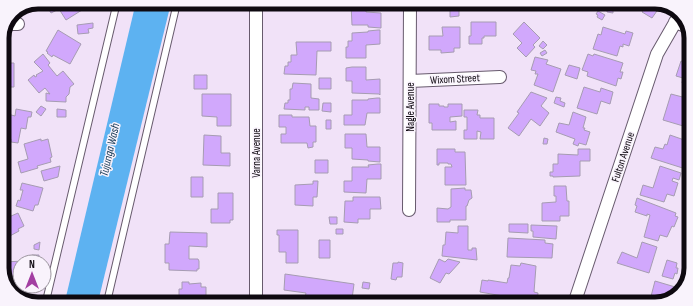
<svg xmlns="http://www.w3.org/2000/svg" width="693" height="306" viewBox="0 0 693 306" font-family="'Sofia Sans Condensed',sans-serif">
<rect width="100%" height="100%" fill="#f1e2f8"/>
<path fill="#5db2f1" d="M 136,2 L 171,3 L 98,302 L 65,301 Z"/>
<path fill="#d1a8fc" stroke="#a69cb2" d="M 46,2 L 88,2 L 90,5 L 66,20 L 59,9 L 51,13 L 45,3 Z
M 366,3 L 366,12 L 381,13 L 381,28 L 368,27 L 368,25 L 352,25 L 351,4 Z
M 427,4 L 434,4 L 434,8 L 427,9 Z
M 647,5 L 658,5 L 657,7 L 659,8 L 652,18 L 642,12 Z
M 607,6 L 613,6 L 613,13 L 607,12 Z
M 450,10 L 459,10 L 459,16 L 450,17 Z
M 598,11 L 605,15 L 602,20 L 597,17 L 598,15 L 596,14 Z
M 471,22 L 496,22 L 496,36 L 484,36 L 484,38 L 482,38 L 482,44 L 469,44 L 469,36 L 471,36 Z
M 524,22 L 540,38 L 533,45 L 535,47 L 526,57 L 517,48 L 522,43 L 513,34 Z
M 93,23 L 93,28 L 88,29 L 89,33 L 78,34 L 77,25 Z
M 442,27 L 460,27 L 460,48 L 454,48 L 454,52 L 441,53 L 441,50 L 429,50 L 429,36 L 443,36 Z
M 603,27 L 625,34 L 626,31 L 633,33 L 629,46 L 623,44 L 623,47 L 620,46 L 617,56 L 593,49 L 598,34 L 601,35 Z
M 58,30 L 81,44 L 70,64 L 53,55 L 52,57 L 47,53 L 48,52 L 46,51 Z
M 378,30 L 380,30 L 380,44 L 366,45 L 366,58 L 346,58 L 346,47 L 348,47 L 348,41 L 352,41 L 352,33 L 368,32 L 368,31 Z
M 543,41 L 547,45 L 543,49 L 539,46 Z
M 296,42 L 331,42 L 331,51 L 317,51 L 316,75 L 284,74 L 285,66 L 288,66 L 288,62 L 291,62 L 291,55 L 297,55 Z
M 545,50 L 547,53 L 542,56 L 540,53 Z
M 43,54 L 50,63 L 48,65 L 57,76 L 63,71 L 74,84 L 70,87 L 69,94 L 66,97 L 66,102 L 46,101 L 46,93 L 50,94 L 45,88 L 39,93 L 28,80 L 34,75 L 35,77 L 37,76 L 36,75 L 43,71 L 34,62 Z
M 588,54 L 593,56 L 594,54 L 623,63 L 620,72 L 623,72 L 621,79 L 618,78 L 616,86 L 587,76 L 588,72 L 582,70 Z
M 535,57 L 548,60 L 546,64 L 561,69 L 553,92 L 534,85 L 538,74 L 535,74 L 536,71 L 531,70 Z
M 681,61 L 691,64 L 690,80 L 689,85 L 682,83 L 683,78 L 676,76 Z
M 7,63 L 14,63 L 14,87 L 2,87 L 2,65 L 7,65 Z
M 569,65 L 580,68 L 577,79 L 565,75 Z
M 352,67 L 366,67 L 366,80 L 380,79 L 380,95 L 379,94 L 352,93 L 352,81 L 346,81 L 346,68 Z
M 194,75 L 207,75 L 207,89 L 194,89 Z
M 319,78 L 331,78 L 331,89 L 319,89 Z
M 293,83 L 311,84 L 311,98 L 319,99 L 319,110 L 309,110 L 309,107 L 305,107 L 305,110 L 284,109 L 285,103 L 288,103 L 288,100 L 290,100 L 290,89 L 292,89 Z
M 584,87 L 600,92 L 601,88 L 613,92 L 610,104 L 601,101 L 597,114 L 577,108 Z
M 531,92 L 547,98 L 541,106 L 549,113 L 540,126 L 531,119 L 519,136 L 508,128 L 519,113 L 517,112 Z
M 202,94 L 231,94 L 231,126 L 217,126 L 217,117 L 202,116 Z
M 671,94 L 690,99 L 690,128 L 663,120 Z
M 556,97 L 561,98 L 560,101 L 565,103 L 564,107 L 554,103 Z
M 377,98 L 380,98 L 380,113 L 367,113 L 365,125 L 344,125 L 344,115 L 352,115 L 352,100 L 368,100 L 368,99 Z
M 323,103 L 331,103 L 331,112 L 322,111 Z
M 429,104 L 439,104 L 439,106 L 444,106 L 444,107 L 448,107 L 448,104 L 462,104 L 462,116 L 450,117 L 450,122 L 456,121 L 456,130 L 432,130 L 432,123 L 429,123 Z
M 41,106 L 46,109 L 41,116 L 36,112 Z
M 16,109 L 32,112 L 31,117 L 28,117 L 26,129 L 21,128 L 18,143 L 11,142 L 11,139 L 3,138 L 2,143 L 2,115 L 3,115 L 4,113 L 15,116 Z
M 57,109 L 66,110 L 66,117 L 57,117 Z
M 464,110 L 478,110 L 477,115 L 480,115 L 480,118 L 494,118 L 494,139 L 480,139 L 481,132 L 477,131 L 477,139 L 464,139 L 464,130 L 467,130 L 467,117 L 464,117 Z
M 573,112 L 586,117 L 583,128 L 585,128 L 584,130 L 590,132 L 586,145 L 579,143 L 578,146 L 573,144 L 575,139 L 556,132 L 559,123 L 569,125 Z
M 279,115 L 292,115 L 292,117 L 309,117 L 310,126 L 316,126 L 316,142 L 313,142 L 313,147 L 308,148 L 307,143 L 281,143 L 281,134 L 286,134 L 286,127 L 279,127 Z
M 326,120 L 331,120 L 331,129 L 326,129 Z
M 345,134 L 366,134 L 367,147 L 380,147 L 380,162 L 368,161 L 368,160 L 352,159 L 352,148 L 345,148 Z
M 204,135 L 221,136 L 221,153 L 230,153 L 230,166 L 203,165 Z
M 670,135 L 690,142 L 689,170 L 651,158 L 655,147 L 663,149 L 665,144 L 667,145 Z
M 544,138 L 548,139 L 547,144 L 543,144 Z
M 41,139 L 41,141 L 48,139 L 52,157 L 50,158 L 51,162 L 37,166 L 38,168 L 21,173 L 18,162 L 28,159 L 24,144 Z
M 437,149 L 455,149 L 455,152 L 465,152 L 466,185 L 445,185 L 445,167 L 452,167 L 451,164 L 448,164 L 448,163 L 439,163 L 439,165 L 437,165 Z
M 578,149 L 590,149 L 590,161 L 580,161 L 580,176 L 553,177 L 553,176 L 550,176 L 550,172 L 553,172 L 553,164 L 558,164 L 558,154 L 578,155 Z
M 315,160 L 328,160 L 328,173 L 315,173 Z
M 378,164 L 381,164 L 381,179 L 367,179 L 366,193 L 344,192 L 344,181 L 352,181 L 352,167 L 369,167 L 368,165 Z
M 60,166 L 58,177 L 44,181 L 41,171 Z
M 660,166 L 681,173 L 679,180 L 673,178 L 672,181 L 678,183 L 674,196 L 667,194 L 664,202 L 640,195 L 643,185 L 653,188 Z
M 191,177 L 203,177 L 203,197 L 191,197 Z
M 313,181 L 318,181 L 317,197 L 313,197 L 313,206 L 295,205 L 295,185 L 313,184 Z
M 22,183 L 43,188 L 38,205 L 35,205 L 33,211 L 16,206 L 18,200 L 20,201 L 23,190 L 20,190 Z
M 554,186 L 566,186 L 567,201 L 569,201 L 569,216 L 560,216 L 560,221 L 542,221 L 542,203 L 556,202 L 556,196 L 554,196 Z
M 465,188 L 465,190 L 471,190 L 472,198 L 469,200 L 467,206 L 466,206 L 466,220 L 450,220 L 450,222 L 437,222 L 437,208 L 448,209 L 451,207 L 451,189 Z
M 218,193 L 233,193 L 233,220 L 230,220 L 230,223 L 211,223 L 211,209 L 218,209 Z
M 353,197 L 380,197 L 381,209 L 370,209 L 370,219 L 358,219 L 358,223 L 344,222 L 345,201 L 353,201 Z
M 637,198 L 676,213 L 675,216 L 678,217 L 674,227 L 672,226 L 667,237 L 660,235 L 658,241 L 644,237 L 650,215 L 647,214 L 647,216 L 635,212 L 637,206 L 635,205 Z
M 18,213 L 24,226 L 18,229 L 19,231 L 8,237 L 9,239 L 4,241 L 2,236 L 2,220 Z
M 329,217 L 337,217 L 337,224 L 330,224 Z
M 509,224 L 528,224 L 528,233 L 509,232 Z
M 531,225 L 557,226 L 556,239 L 533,237 L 533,231 L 531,231 Z
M 458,226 L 468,226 L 468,250 L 472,250 L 472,248 L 476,248 L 477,260 L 442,256 L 443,245 L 445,245 L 446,232 L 458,233 Z
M 336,229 L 343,229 L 343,234 L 336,234 Z
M 277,230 L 298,230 L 298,263 L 286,263 L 286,252 L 279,252 L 279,235 L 277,235 Z
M 170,232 L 207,233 L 207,247 L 189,246 L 189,259 L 198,259 L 199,261 L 199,269 L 197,269 L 197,271 L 169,270 L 169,263 L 165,263 L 165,244 L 169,244 Z
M 508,238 L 545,240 L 545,243 L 553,244 L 552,258 L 507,257 Z
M 319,240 L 330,240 L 330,258 L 319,258 Z
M 40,242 L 39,250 L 34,249 L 34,245 Z
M 642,242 L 657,247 L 649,273 L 617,263 L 622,252 L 637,258 Z
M 32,255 L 39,255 L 39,262 L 32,262 Z
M 439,259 L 445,262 L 448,259 L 460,262 L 449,274 L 446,273 L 440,283 L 430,278 Z
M 667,260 L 677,263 L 676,268 L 678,268 L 677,274 L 675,273 L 673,279 L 662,276 Z
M 26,261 L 26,262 L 20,262 L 20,276 L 7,276 L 6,282 L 2,271 L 2,262 Z
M 398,262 L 403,263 L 402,277 L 397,277 L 396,280 L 391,279 L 393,263 L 398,263 Z
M 521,263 L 536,266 L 534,292 L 538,293 L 537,302 L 480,292 L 482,280 L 488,281 L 488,280 L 507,283 L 508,278 L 509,278 L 511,265 L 520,266 Z
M 285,274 L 354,284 L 352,299 L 327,296 L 326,297 L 333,298 L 332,303 L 304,302 L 306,293 L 284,290 Z
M 655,281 L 682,289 L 675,298 L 655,304 L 649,304 Z
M 182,282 L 189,282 L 189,284 L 201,283 L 201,287 L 206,287 L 206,302 L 179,302 L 179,289 L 182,289 Z
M 363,282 L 370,283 L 369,289 L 362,288 Z
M 624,296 L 629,298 L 627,304 L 622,303 Z
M 472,300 L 476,301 L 477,300 L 488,303 L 471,303 Z"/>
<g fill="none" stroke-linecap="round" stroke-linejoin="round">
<g stroke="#675a6d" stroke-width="8">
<path id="service" d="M 46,301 L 117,2
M 107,302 L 177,3"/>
</g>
<g stroke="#675a6d" stroke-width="14">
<path id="minor" d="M 675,22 L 688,27
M 7,24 L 18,24
M 410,81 L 500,77
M 409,210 L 410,4
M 256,302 L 256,3
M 574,304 L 657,54 L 680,14"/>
</g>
<use href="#service" stroke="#fff" stroke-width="6"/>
<use href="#minor" stroke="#fff" stroke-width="12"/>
</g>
<g text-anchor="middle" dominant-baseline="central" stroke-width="3" stroke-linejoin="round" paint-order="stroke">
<g font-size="11" fill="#0e0910" stroke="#f9f3fc">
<text transform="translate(455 79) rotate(-3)">Wixom Street</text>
<text transform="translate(410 107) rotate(-90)">Nagle Avenue</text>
<text transform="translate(256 153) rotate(-90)">Varna Avenue</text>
<text transform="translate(623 157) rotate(-72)">Fulton Avenue</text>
</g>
<g font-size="12" font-style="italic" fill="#173a54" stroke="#f9f3fc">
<text transform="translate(110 150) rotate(-77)">Tujunga Wash</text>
</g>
</g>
<path d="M0 0H693V306H0ZM38 9H655A29 29 0 0 1 684 38V268A29 29 0 0 1 655 297H38A29 29 0 0 1 9 268V38A29 29 0 0 1 38 9Z" fill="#f9f3fc" fill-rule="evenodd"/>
<path fill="none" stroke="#0e0910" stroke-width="5" d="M38 9H655A29 29 0 0 1 684 38V268A29 29 0 0 1 655 297H38A29 29 0 0 1 9 268V38A29 29 0 0 1 38 9Z"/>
<g transform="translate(32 274)"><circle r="19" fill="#f9f3fc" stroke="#9b959e"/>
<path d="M0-3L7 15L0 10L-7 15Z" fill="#a33ea2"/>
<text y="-6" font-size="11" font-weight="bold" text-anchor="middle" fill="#0e0910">N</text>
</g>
</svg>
